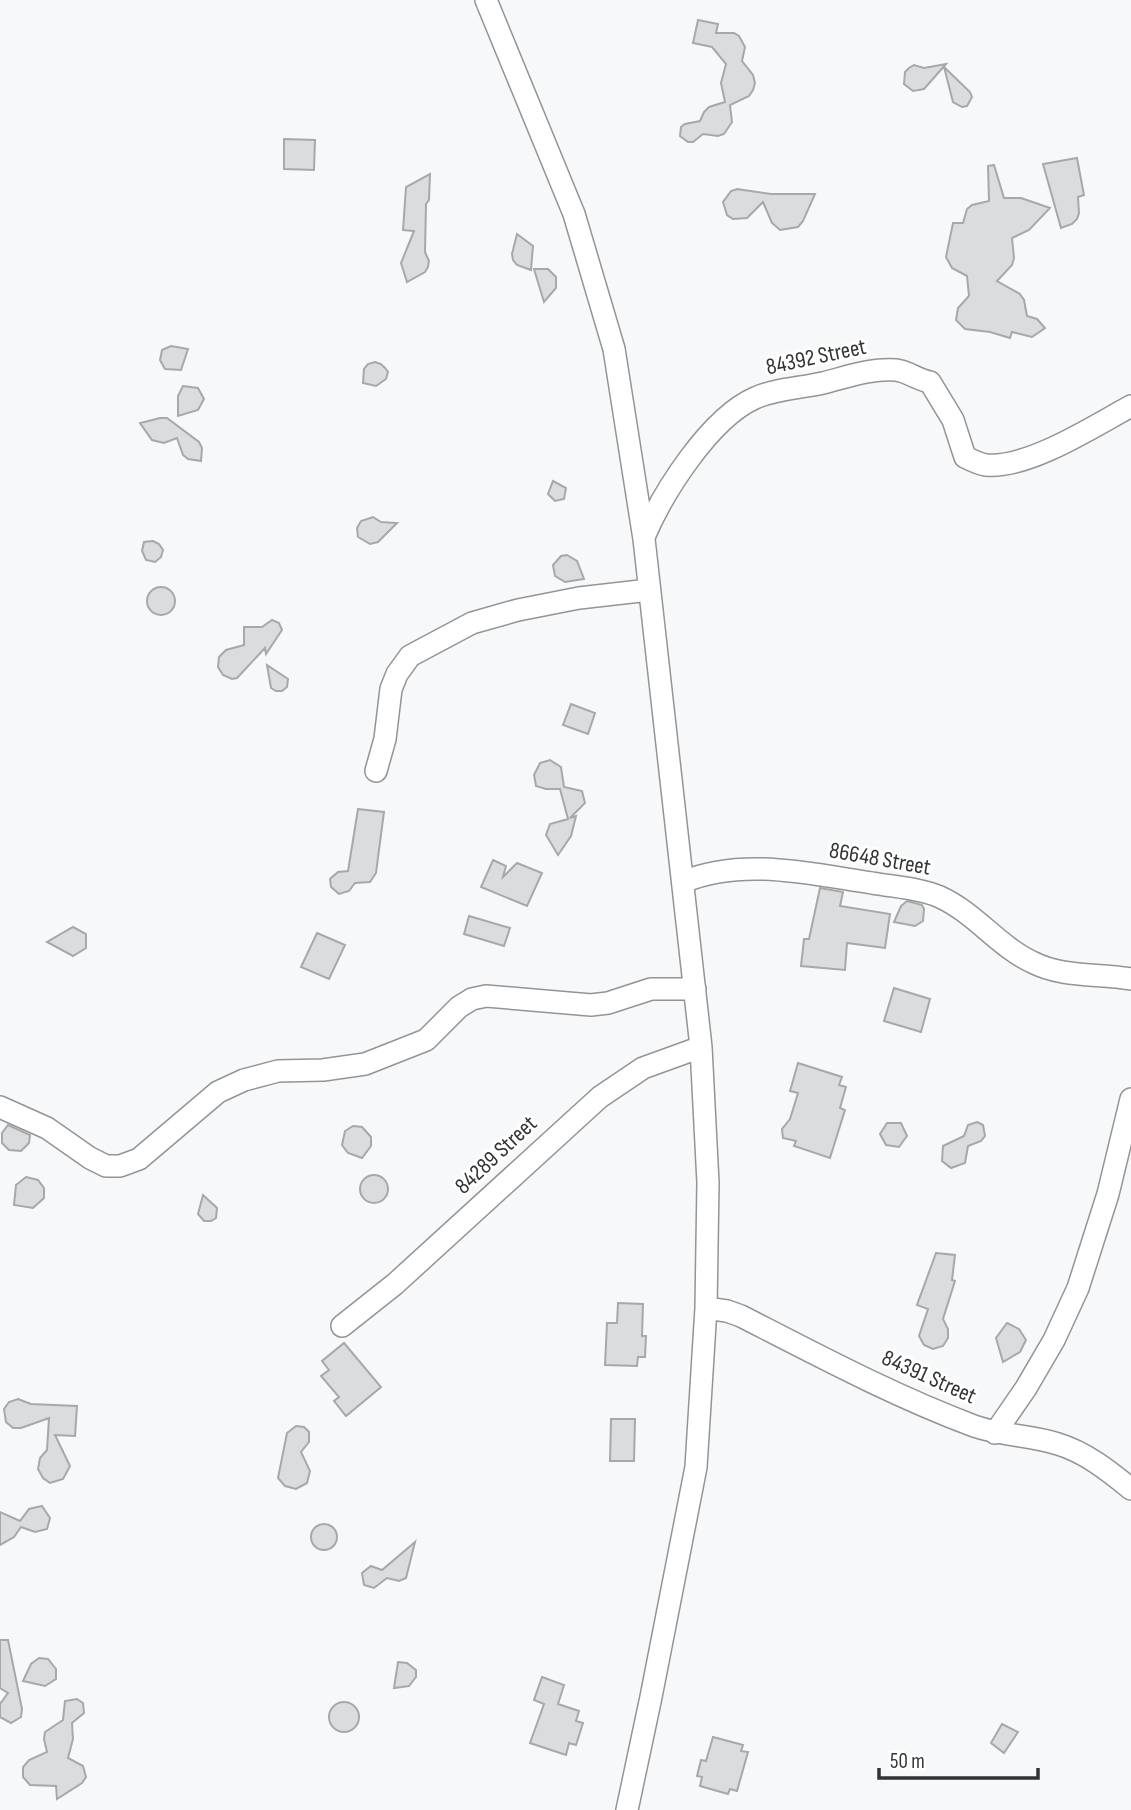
<svg xmlns="http://www.w3.org/2000/svg" width="1131" height="1810" viewBox="0 0 1131 1810" font-family="'Sofia Sans Condensed',sans-serif">
<rect width="100%" height="100%" fill="#f7f8f9"/>
<path fill="#dadcdd" stroke="#a7a8aa" stroke-width="2" d="M 698,20 L 718,24 L 716,33 L 734,33 L 739,36 L 745,47 L 742,61 L 753,75 L 755,83 L 753,90 L 749,96 L 730,105 L 732,122 L 724,134 L 718,136 L 703,134 L 693,142 L 688,142 L 680,136 L 681,127 L 685,124 L 700,121 L 704,112 L 709,107 L 725,102 L 721,83 L 726,64 L 712,47 L 693,43 Z
M 946,64 L 924,89 L 913,91 L 904,84 L 905,72 L 909,68 L 914,65 L 924,68 Z
M 944,67 L 970,92 L 972,97 L 967,106 L 962,107 L 953,102 Z
M 284,139 L 315,140 L 314,170 L 284,169 Z
M 1077,158 L 1084,195 L 1078,197 L 1079,213 L 1077,219 L 1072,224 L 1061,228 L 1043,164 Z
M 994,165 L 1004,198 L 1021,198 L 1050,208 L 1029,230 L 1012,238 L 1014,258 L 1012,265 L 997,281 L 1020,294 L 1024,300 L 1027,316 L 1037,319 L 1045,328 L 1032,337 L 1012,332 L 1010,338 L 990,332 L 965,329 L 956,320 L 958,308 L 969,296 L 967,276 L 952,268 L 946,257 L 953,223 L 963,223 L 967,209 L 972,205 L 989,201 L 988,166 Z
M 430,174 L 429,200 L 426,204 L 425,252 L 429,261 L 428,267 L 425,272 L 407,282 L 401,263 L 414,231 L 403,230 L 406,187 Z
M 737,189 L 771,194 L 815,194 L 803,221 L 798,227 L 780,230 L 772,223 L 763,202 L 747,218 L 733,219 L 727,215 L 723,202 L 731,191 Z
M 517,234 L 533,246 L 531,270 L 517,265 L 513,260 L 512,254 Z
M 534,269 L 548,269 L 556,277 L 556,288 L 544,302 Z
M 171,346 L 188,349 L 181,370 L 165,369 L 160,360 L 162,350 Z
M 375,362 L 381,364 L 385,368 L 388,372 L 386,379 L 376,386 L 363,383 L 364,369 L 368,364 Z
M 183,386 L 198,388 L 204,399 L 198,410 L 178,416 L 178,396 Z
M 160,418 L 167,418 L 199,442 L 202,448 L 201,461 L 188,459 L 183,455 L 177,438 L 164,443 L 152,440 L 140,423 Z
M 553,481 L 566,488 L 564,499 L 555,501 L 548,494 Z
M 373,517 L 381,522 L 397,523 L 378,542 L 370,544 L 358,537 L 357,528 L 361,521 Z
M 153,541 L 159,544 L 163,550 L 161,557 L 155,562 L 146,560 L 142,551 L 144,542 Z
M 567,555 L 577,561 L 584,579 L 565,582 L 555,576 L 553,565 L 561,556 Z
M147 601a14 14 0 1 1 28 0a14 14 0 1 1-28 0Z
M 272,620 L 279,623 L 282,630 L 266,654 L 265,648 L 237,678 L 232,679 L 223,675 L 218,667 L 219,657 L 226,650 L 244,645 L 244,627 L 262,627 Z
M 267,665 L 288,679 L 287,687 L 282,691 L 276,691 L 271,688 Z
M 571,704 L 595,713 L 588,734 L 563,725 Z
M 550,760 L 561,767 L 564,787 L 582,791 L 585,803 L 570,818 L 576,816 L 571,836 L 558,855 L 546,835 L 550,824 L 568,819 L 560,789 L 546,789 L 536,786 L 534,775 L 540,763 Z
M 358,809 L 384,812 L 376,873 L 370,882 L 355,883 L 349,891 L 339,894 L 331,887 L 330,879 L 338,872 L 348,871 Z
M 493,860 L 506,866 L 503,877 L 517,863 L 542,873 L 527,906 L 481,887 Z
M 820,888 L 843,892 L 840,906 L 890,914 L 885,948 L 847,943 L 845,970 L 801,966 L 804,939 L 809,939 Z
M 907,901 L 922,905 L 924,909 L 923,921 L 915,926 L 894,922 L 901,906 Z
M 469,916 L 510,928 L 504,946 L 464,934 Z
M 73,927 L 86,934 L 86,948 L 73,956 L 47,942 Z
M 317,933 L 345,945 L 329,979 L 301,967 Z
M 894,988 L 930,999 L 921,1032 L 884,1021 Z
M 798,1063 L 842,1077 L 839,1085 L 846,1087 L 840,1108 L 845,1110 L 830,1158 L 794,1146 L 796,1141 L 783,1138 L 782,1129 L 790,1119 L 798,1093 L 790,1091 Z
M 977,1122 L 983,1125 L 985,1136 L 981,1141 L 968,1146 L 965,1163 L 951,1168 L 942,1161 L 943,1146 L 964,1136 L 968,1125 Z
M 887,1123 L 901,1123 L 907,1136 L 899,1147 L 886,1145 L 880,1134 Z
M 8,1125 L 30,1135 L 29,1143 L 21,1151 L 9,1150 L 2,1143 L 2,1133 Z
M 353,1126 L 362,1127 L 371,1137 L 371,1146 L 362,1158 L 348,1153 L 342,1145 L 345,1131 Z
M360 1189a14 14 0 1 1 28 0a14 14 0 1 1-28 0Z
M 26,1177 L 38,1180 L 44,1188 L 44,1198 L 33,1208 L 14,1205 L 16,1185 Z
M 203,1195 L 217,1208 L 216,1218 L 211,1221 L 204,1221 L 198,1214 Z
M 936,1253 L 955,1255 L 952,1280 L 955,1281 L 943,1319 L 948,1329 L 948,1338 L 943,1346 L 933,1349 L 924,1345 L 919,1336 L 928,1309 L 917,1305 Z
M 618,1303 L 643,1304 L 642,1336 L 646,1336 L 645,1357 L 638,1357 L 637,1366 L 605,1365 L 607,1323 L 617,1323 Z
M 1007,1323 L 1019,1329 L 1026,1340 L 1020,1352 L 1003,1362 L 996,1338 Z
M 344,1343 L 381,1387 L 346,1416 L 334,1401 L 339,1397 L 321,1376 L 329,1370 L 322,1361 Z
M 18,1399 L 31,1404 L 77,1406 L 75,1436 L 55,1435 L 70,1466 L 63,1479 L 50,1483 L 43,1478 L 38,1469 L 40,1458 L 47,1450 L 49,1418 L 21,1428 L 13,1428 L 6,1422 L 4,1409 L 9,1402 Z
M 611,1419 L 635,1419 L 634,1461 L 610,1461 Z
M 296,1426 L 304,1427 L 309,1432 L 309,1442 L 301,1452 L 310,1471 L 307,1483 L 296,1489 L 285,1486 L 278,1478 L 287,1433 Z
M 42,1506 L 50,1518 L 47,1529 L 35,1532 L 21,1527 L 14,1537 L 0,1545 L 0,1512 L 20,1521 L 29,1509 Z
M311 1537a13 13 0 1 1 26 0a13 13 0 1 1-26 0Z
M 415,1542 L 406,1578 L 399,1581 L 387,1578 L 374,1588 L 364,1585 L 362,1573 L 371,1566 L 382,1570 Z
M 0,1640 L 8,1640 L 22,1709 L 21,1717 L 11,1723 L 0,1717 L 0,1704 L 8,1693 L 0,1688 Z
M 39,1658 L 48,1659 L 56,1669 L 56,1679 L 45,1686 L 23,1681 L 31,1664 Z
M 398,1662 L 407,1663 L 416,1670 L 416,1677 L 409,1686 L 394,1688 Z
M 542,1677 L 564,1685 L 558,1704 L 579,1711 L 576,1721 L 583,1723 L 576,1745 L 569,1743 L 566,1755 L 530,1743 L 544,1704 L 534,1700 Z
M 77,1699 L 83,1703 L 84,1713 L 72,1723 L 73,1739 L 68,1758 L 83,1766 L 86,1777 L 82,1783 L 57,1799 L 56,1786 L 30,1785 L 23,1777 L 23,1767 L 29,1760 L 47,1752 L 44,1739 L 45,1732 L 63,1720 L 65,1701 Z
M329 1717a15 15 0 1 1 30 0a15 15 0 1 1-30 0Z
M 1002,1724 L 1018,1732 L 1004,1753 L 991,1743 Z
M 713,1737 L 743,1745 L 741,1751 L 748,1752 L 737,1791 L 730,1789 L 728,1794 L 700,1786 L 702,1777 L 697,1776 L 701,1760 L 706,1761 Z"/>
<g fill="none" stroke-linecap="round" stroke-linejoin="round">
<g stroke="#939495" stroke-width="24">
<path id="minor" d="M 486,0 L 574,214 L 614,349 L 644,539 L 701,1047 L 708,1183 L 706,1308 L 696,1467 L 651,1697 L 627,1810
M 644,537 C 663,492 710,418 755,398 C 775,389 801,388 823,383 C 847,377 871,368 896,370 C 907,371 918,380 930,382 L 953,420 L 965,457 C 971,460 979,464 986,465 C 1028,469 1094,426 1131,406
M 376,771 L 385,739 L 391,689 L 397,674 L 410,656 L 472,623 L 518,610 L 579,598 L 649,590
M 683,882 C 743,857 811,874 872,883 C 894,887 920,888 940,897 C 975,913 998,946 1032,962 C 1063,978 1098,973 1131,979
M 0,1107 L 47,1128 L 90,1158 L 106,1166 L 120,1166 L 139,1159 L 218,1092 L 244,1080 L 278,1071 L 323,1070 L 365,1064 L 426,1040 L 459,1007 L 472,999 L 486,996 L 591,1005 L 608,1003 L 651,989 L 695,989
M 706,1308 L 727,1311 L 741,1316 C 817,1355 894,1396 974,1426 C 1002,1436 1031,1435 1058,1444 C 1085,1452 1109,1471 1131,1489
M 342,1326 L 395,1284 L 600,1097 L 643,1068 L 701,1047
M 995,1433 L 1026,1388 L 1054,1340 L 1078,1288 L 1108,1194 L 1131,1099"/>
</g>
<use href="#minor" stroke="#fff" stroke-width="21"/>
</g>
<g text-anchor="middle" dominant-baseline="central" stroke-width="6" stroke-linejoin="round" paint-order="stroke">
<g font-size="23" fill="#323333" stroke="#fff">
<text transform="translate(816 357) rotate(-12)">84392 Street</text>
<text transform="translate(880 859) rotate(10)">86648 Street</text>
<text transform="translate(496 1155) rotate(-43)">84289 Street</text>
<text transform="translate(929 1377) rotate(24)">84391 Street</text>
</g>
</g>
<path d="M879 1768v10h159v-10" fill="none" stroke="#323333" stroke-width="3.5"/>
<text x="890" y="1768" font-size="21" fill="#323333" stroke="#ffffff" stroke-width="5" paint-order="stroke">50 m</text>
</svg>
